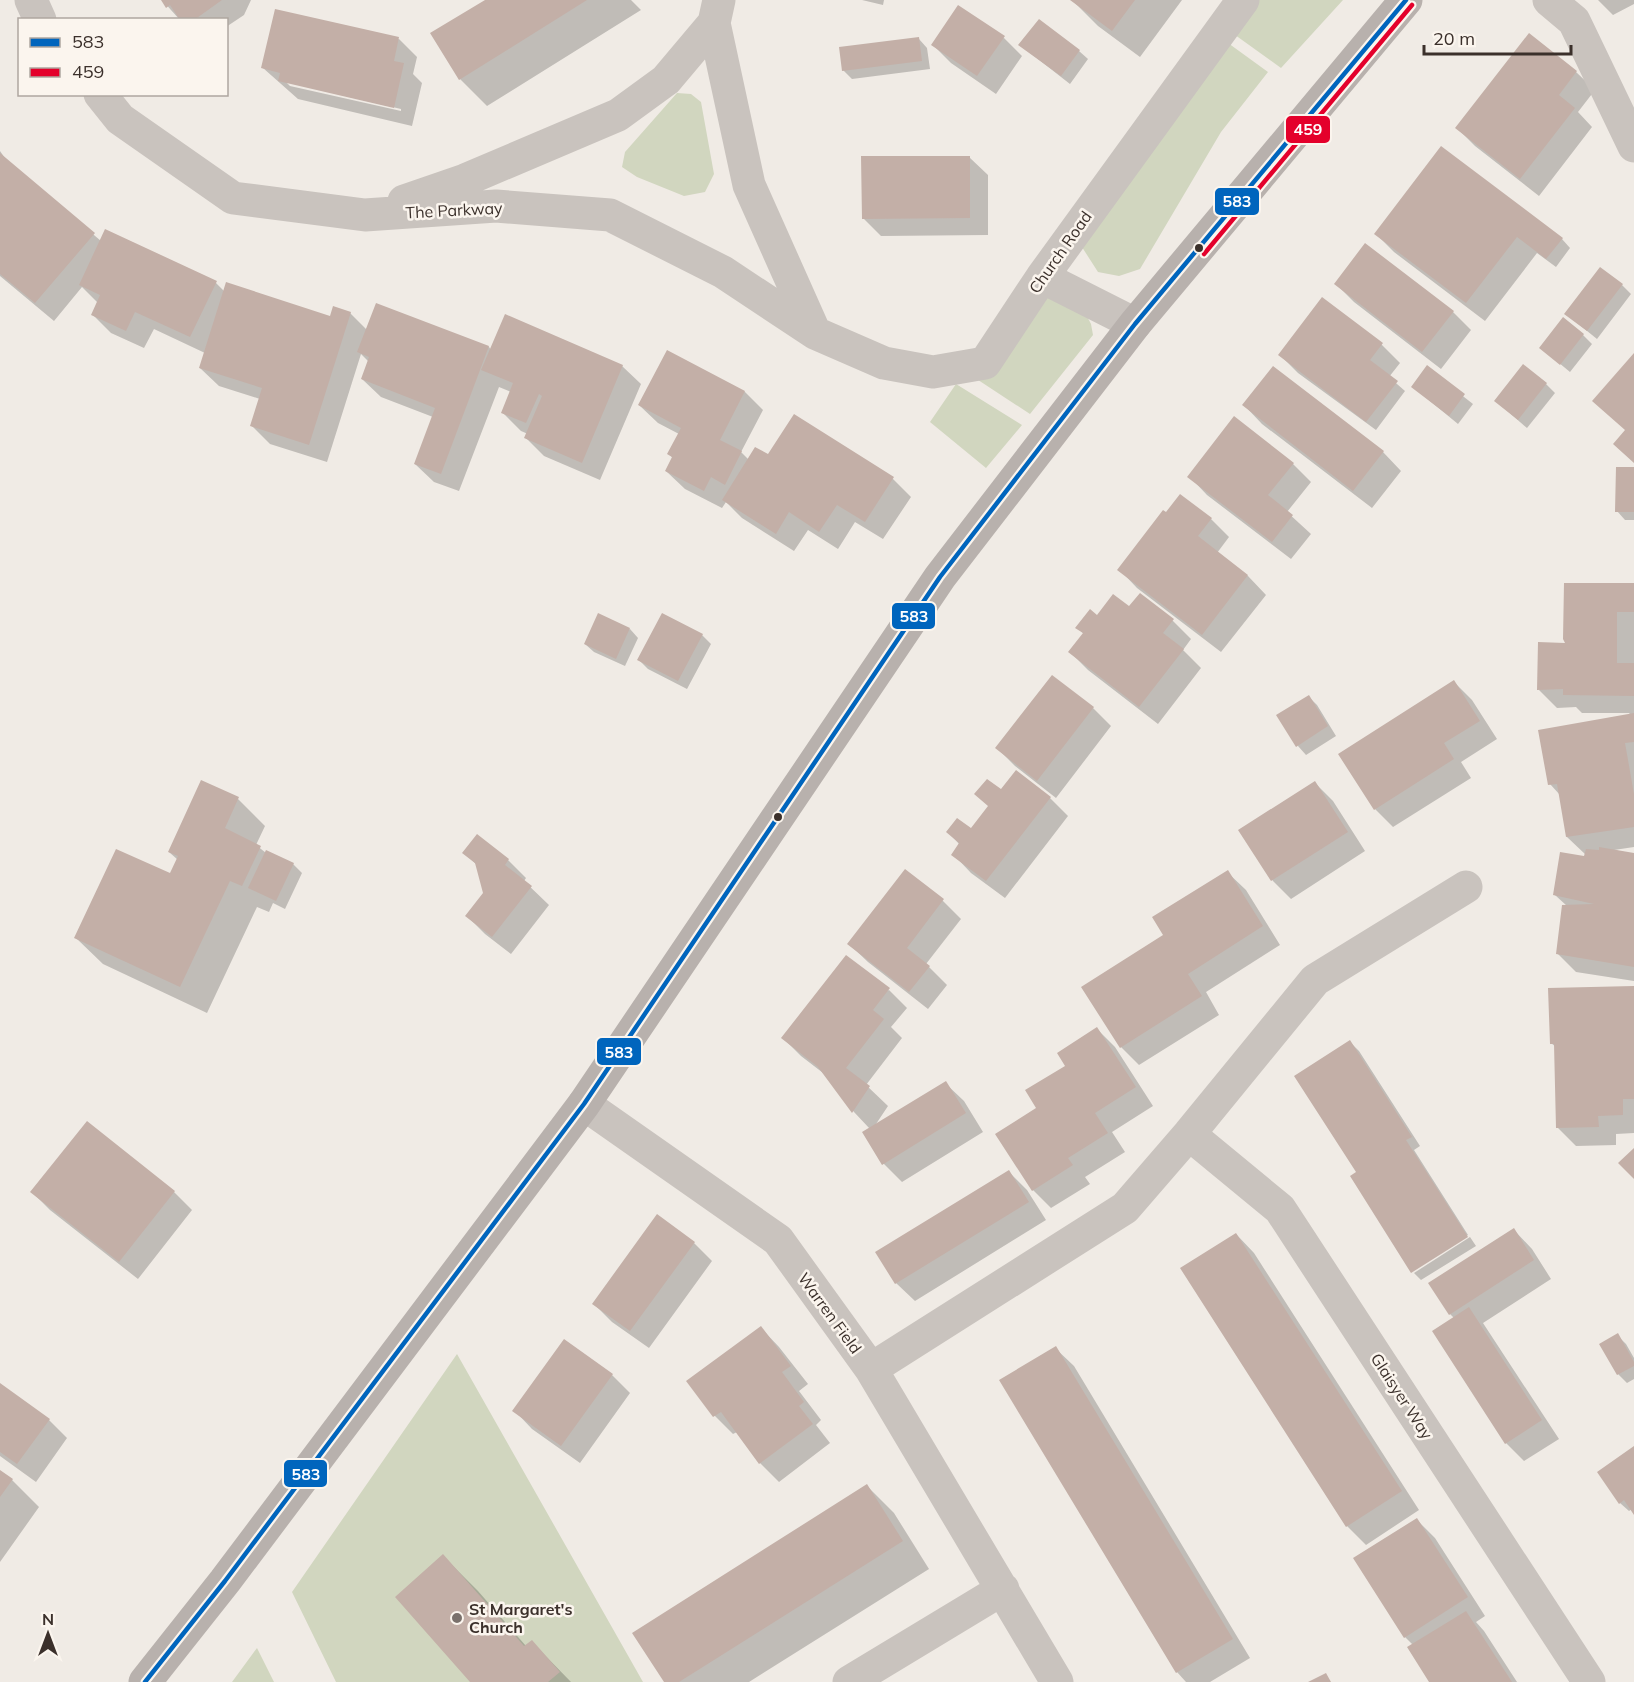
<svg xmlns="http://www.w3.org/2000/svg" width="1634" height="1682" viewBox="0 0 1634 1682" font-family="Mulish,sans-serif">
<rect width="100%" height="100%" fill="#f0ebe5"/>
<path fill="#d1d6bf" d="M 1244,0 L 1343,0 L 1281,68 L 1224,27 Z
M 1217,35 L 1268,72 L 1221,132 L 1140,269 L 1119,276 L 1098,272 L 1080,244 Z
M 677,93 L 691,94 L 701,102 L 714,174 L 705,192 L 684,196 L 637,177 L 622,167 L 625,152 Z
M 1076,295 L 1091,324 L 1093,335 L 1030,414 L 966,372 L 1023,297 Z
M 956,384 L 1022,425 L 986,468 L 930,422 Z
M 457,1354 L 643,1682 L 336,1682 L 292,1592 Z
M 257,1648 L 274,1682 L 232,1682 Z"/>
<path fill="#0003" fill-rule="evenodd" d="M 162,0 L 251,0 L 244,15 L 226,27 L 226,20 L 180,20 Z
M 488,0 L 631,0 L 641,10 L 487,106 L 460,79 Z
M 862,0 L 884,0 L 883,5 Z
M 1072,0 L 1182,0 L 1140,57 L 1098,26 Z
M 1598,0 L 1634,0 L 1634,4 L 1613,15 Z
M 1529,35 L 1576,72 L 1595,90 L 1578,112 L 1592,127 L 1539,196 L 1475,146 L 1457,128 Z
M 1004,38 L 1022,56 L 996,94 L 951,63 L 933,45 Z
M 399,39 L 417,57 L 413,74 L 422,83 L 412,126 L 298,99 L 263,68 ZM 286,82 L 401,109 L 401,111 L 290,86 Z
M 919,39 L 927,48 L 930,69 L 852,79 L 843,70 Z
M 1020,45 L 1079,51 L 1088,59 L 1070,84 Z
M 1442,148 L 1562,239 L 1570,248 L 1556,267 L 1537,253 L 1485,321 L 1394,252 L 1376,234 Z
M 0,151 L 7,161 L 101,241 L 216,283 L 225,292 L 331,318 L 350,313 L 367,330 L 377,305 L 489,347 L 491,350 L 622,366 L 641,384 L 600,480 L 544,456 L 526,438 L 528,434 L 521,431 L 502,412 L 511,392 L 499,387 L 459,491 L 434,482 L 415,464 L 433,417 L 381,397 L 362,379 L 369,362 L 361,354 L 327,462 L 270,444 L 252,426 L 260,399 L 219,386 L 200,368 L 205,353 L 154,329 L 144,348 L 111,333 L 93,315 L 98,303 L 82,287 L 54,321 L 0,276 Z
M 969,157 L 988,175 L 988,235 L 881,236 L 863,218 Z
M 1336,284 L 1453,312 L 1471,330 L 1441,369 L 1354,302 Z
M 1622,285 L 1631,294 L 1597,339 L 1566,314 Z
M 1322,299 L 1382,345 L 1400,363 L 1389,377 L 1405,391 L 1376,430 L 1298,373 L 1280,355 Z
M 1583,335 L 1592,344 L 1570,372 L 1541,348 Z
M 667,352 L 745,392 L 763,410 L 741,452 L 749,460 L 768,456 L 893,479 L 911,497 L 883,539 L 855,522 L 838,549 L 808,530 L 794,551 L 742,518 L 726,502 L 722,508 L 685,489 L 666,471 L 673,458 L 669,454 L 679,434 L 658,423 L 639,405 Z
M 1427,368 L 1473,404 L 1458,424 L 1413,387 Z
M 1546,384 L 1555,393 L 1527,428 L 1496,401 Z
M 1244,405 L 1383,452 L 1401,471 L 1372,508 L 1262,424 Z
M 1293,464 L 1311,482 L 1287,512 L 1311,534 L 1291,559 L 1207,495 L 1189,476 Z
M 1634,469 L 1634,520 L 1625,520 L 1617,511 Z
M 1211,519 L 1229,537 L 1217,553 L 1248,576 L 1266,595 L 1221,652 L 1137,588 L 1119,569 Z
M 1634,585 L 1634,847 L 1614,850 L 1634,854 L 1634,981 L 1576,972 L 1558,954 L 1567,906 L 1555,895 L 1586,855 L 1567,837 L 1560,795 L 1550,784 L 1630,713 L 1582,713 L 1576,707 L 1557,708 L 1539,690 L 1568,645 Z
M 1129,608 L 1173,621 L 1191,639 L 1183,650 L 1201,668 L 1158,724 L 1088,670 L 1070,652 L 1084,634 L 1077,627 L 1098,617 Z
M 630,629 L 638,638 L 625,666 L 594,652 L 585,644 Z
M 702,635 L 711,644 L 687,689 L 648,669 L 639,660 Z
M 1454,682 L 1472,700 L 1497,739 L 1461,762 L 1471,778 L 1393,827 L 1375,809 Z
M 1308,696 L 1317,705 L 1336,736 L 1306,755 L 1298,746 Z
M 1093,708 L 1111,726 L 1056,798 L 1015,766 L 997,748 Z
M 1315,783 L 1333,801 L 1365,851 L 1291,899 L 1273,881 L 1240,830 Z
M 1001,791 L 1050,798 L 1068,816 L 1005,898 L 971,873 L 953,854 L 960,845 L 948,832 L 971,831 Z
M 238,799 L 265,826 L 256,845 L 266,853 L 293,864 L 302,873 L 285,909 L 273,903 L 269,912 L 257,907 L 207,1013 L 103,964 L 76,938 L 171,875 L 178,860 L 169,852 Z
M 464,853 L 508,860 L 526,878 L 524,881 L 549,905 L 511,954 L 485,934 L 467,916 L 485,893 L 478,866 Z
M 905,871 L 943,901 L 961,919 L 926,964 L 947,985 L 928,1009 L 868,962 L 849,944 Z
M 1227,872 L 1246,890 L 1280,945 L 1206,992 L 1219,1015 L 1139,1065 L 1121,1047 L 1166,935 Z
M 1634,987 L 1634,1133 L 1616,1134 L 1616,1145 L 1576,1146 L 1557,1127 L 1556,1047 L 1551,1043 Z
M 889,990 L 907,1008 L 891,1027 L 902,1038 L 866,1085 L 888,1106 L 874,1127 L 945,1083 L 964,1101 L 983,1132 L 902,1182 L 884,1164 L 870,1129 L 854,1112 L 827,1076 L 801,1056 L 783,1038 Z
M 1097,1029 L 1115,1047 L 1153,1106 L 1112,1132 L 1125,1152 L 1085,1177 L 1090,1184 L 1051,1208 L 1033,1190 L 1038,1108 Z
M 1350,1042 L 1359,1051 L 1420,1146 L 1414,1150 L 1468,1235 L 1412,1270 L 1358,1173 Z
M 87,1123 L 174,1192 L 192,1210 L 138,1279 L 50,1210 L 32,1192 Z
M 1009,1172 L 1027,1190 L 1046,1220 L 915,1301 L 896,1283 Z
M 1514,1230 L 1532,1249 L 1551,1279 L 1483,1323 L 1559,1439 L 1524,1461 L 1506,1443 L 1454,1318 L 1450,1314 Z
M 1236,1234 L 1254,1253 L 1419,1510 L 1366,1545 L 1347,1526 L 1182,1269 Z
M 1470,1237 L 1476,1246 L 1421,1280 L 1414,1273 Z
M 694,1243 L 712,1261 L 649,1348 L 612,1322 L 594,1304 Z
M 761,1328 L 779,1347 L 808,1384 L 799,1391 L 821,1420 L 816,1425 L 830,1443 L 779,1482 L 760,1463 L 737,1432 L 733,1434 L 715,1416 L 689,1381 Z
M 1617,1335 L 1626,1344 L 1634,1358 L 1634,1379 L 1627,1383 L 1618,1374 Z
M 1055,1348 L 1074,1366 L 1250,1658 L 1210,1682 L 1186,1682 L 1177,1672 Z
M 612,1375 L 630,1393 L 580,1463 L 532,1429 L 514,1410 Z
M 0,1385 L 49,1420 L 67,1438 L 36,1482 L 0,1456 Z
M 1634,1448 L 1634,1513 L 1632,1509 L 1629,1511 L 1620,1503 Z
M 0,1472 L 12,1480 L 39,1507 L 0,1562 Z
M 867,1486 L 894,1513 L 929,1569 L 749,1682 L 665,1682 Z
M 1417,1520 L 1435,1538 L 1485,1616 L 1476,1622 L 1484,1631 L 1517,1682 L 1431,1682 L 1413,1645 L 1405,1637 L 1355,1559 Z
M 443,1556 L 478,1591 L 526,1646 L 532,1642 L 571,1682 L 472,1682 Z"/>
<path fill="#c3afa7" d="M 161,0 L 222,0 L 194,20 L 180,20 L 170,5 L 166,8 Z
M 485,0 L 587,0 L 459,80 L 430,33 Z
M 1070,0 L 1135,0 L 1112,31 Z
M 958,5 L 1005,36 L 977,76 L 931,45 Z
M 275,9 L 399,37 L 394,61 L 404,63 L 394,108 L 278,81 L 280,73 L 261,68 Z
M 1039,19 L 1080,50 L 1061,76 L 1018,45 Z
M 1529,33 L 1577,71 L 1559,95 L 1575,108 L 1520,179 L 1455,128 Z
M 919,37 L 922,61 L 842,71 L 839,47 Z
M 1441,146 L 1563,238 L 1546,259 L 1517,237 L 1466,303 L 1374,234 Z
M 0,153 L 95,233 L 35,303 L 0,274 Z
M 861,156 L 970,156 L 970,218 L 862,219 Z
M 105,229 L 217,281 L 190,337 L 135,312 L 126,331 L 91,315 L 100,295 L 79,285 Z
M 1365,243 L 1454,311 L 1422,352 L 1334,284 Z
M 1600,267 L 1623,284 L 1587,331 L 1564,314 Z
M 226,282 L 330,316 L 333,306 L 351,312 L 309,445 L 250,426 L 262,388 L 199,368 Z
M 1322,297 L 1383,343 L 1370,360 L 1398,381 L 1366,422 L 1278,355 Z
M 376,303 L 489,346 L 441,474 L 414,464 L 435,408 L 361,379 L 369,357 L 357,352 Z
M 505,314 L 623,365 L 582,463 L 524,438 L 542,396 L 539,394 L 526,423 L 501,413 L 513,383 L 481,370 Z
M 1563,317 L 1584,334 L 1560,365 L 1539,348 Z
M 667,350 L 745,391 L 720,440 L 742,451 L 725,485 L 711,477 L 704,491 L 665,471 L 672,457 L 667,454 L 681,428 L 638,405 Z
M 1634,353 L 1634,463 L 1613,444 L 1625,430 L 1592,401 Z
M 1523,364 L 1547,383 L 1518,420 L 1494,401 Z
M 1427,365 L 1465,394 L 1449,416 L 1411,387 Z
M 1273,366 L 1384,451 L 1353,491 L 1242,405 Z
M 794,414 L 894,477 L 865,522 L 837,505 L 819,532 L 789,512 L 776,534 L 722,500 L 755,447 L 768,454 Z
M 1234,416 L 1294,463 L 1268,495 L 1293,515 L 1272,542 L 1187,477 Z
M 1616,467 L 1634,467 L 1634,512 L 1615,512 Z
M 1180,494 L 1212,518 L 1198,536 L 1248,575 L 1202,635 L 1117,570 L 1163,510 L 1166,512 Z
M 1564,583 L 1634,583 L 1634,612 L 1617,612 L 1617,663 L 1634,663 L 1634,696 L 1563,695 L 1563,689 L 1537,690 L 1538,642 L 1565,643 L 1563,639 Z
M 1140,593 L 1174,619 L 1163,633 L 1184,649 L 1139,707 L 1068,652 L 1083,633 L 1075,628 L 1090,609 L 1097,615 L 1113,594 L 1129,606 Z
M 598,613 L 630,628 L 616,659 L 584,644 Z
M 662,613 L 703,634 L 678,681 L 637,660 Z
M 1052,675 L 1094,707 L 1037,781 L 995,748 Z
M 1454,680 L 1480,721 L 1444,743 L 1454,759 L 1374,810 L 1338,754 Z
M 1309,695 L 1328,726 L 1296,747 L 1276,715 Z
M 1634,713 L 1634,742 L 1625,743 L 1634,794 L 1634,827 L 1566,837 L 1557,784 L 1548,785 L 1538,730 Z
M 1016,770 L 1051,797 L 986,881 L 951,855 L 959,843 L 946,832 L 957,818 L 971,828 L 988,806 L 974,794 L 987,779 L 1001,789 Z
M 201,780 L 239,797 L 225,828 L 261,846 L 242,886 L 230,881 L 180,987 L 74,938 L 116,849 L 170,873 L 178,856 L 168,852 Z
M 1315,781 L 1348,832 L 1271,881 L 1238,830 Z
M 477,834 L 509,859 L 505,865 L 532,886 L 492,937 L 465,916 L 483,893 L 475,863 L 462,853 Z
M 1599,847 L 1634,853 L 1634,967 L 1556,954 L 1562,905 L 1594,904 L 1553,895 L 1560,852 L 1584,856 L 1586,849 L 1599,850 Z
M 266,850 L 294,863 L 276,901 L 248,888 Z
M 905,869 L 944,899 L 907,948 L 930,966 L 909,992 L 847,944 Z
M 1228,870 L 1263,926 L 1188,974 L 1202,996 L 1120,1048 L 1081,987 L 1163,935 L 1152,917 Z
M 846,955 L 890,988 L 873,1010 L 884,1019 L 846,1068 L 870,1086 L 852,1113 L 818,1067 L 781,1038 Z
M 1634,986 L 1634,1099 L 1623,1099 L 1623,1115 L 1598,1116 L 1599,1127 L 1556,1128 L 1554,1044 L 1550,1044 L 1548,988 Z
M 1097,1027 L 1136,1087 L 1095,1113 L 1108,1133 L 1068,1158 L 1073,1165 L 1032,1191 L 995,1134 L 1036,1108 L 1025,1090 L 1065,1066 L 1057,1053 Z
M 1350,1040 L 1412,1137 L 1406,1140 L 1468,1237 L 1411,1273 L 1350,1176 L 1356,1172 L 1294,1076 Z
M 946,1081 L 966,1113 L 882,1165 L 862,1132 Z
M 87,1121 L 175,1191 L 119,1262 L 30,1192 Z
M 1634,1148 L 1634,1179 L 1618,1163 Z
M 1009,1170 L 1029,1202 L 895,1284 L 875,1252 Z
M 657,1214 L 695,1242 L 630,1331 L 592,1304 Z
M 1514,1228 L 1534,1260 L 1449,1315 L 1428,1283 Z
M 1236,1233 L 1402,1491 L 1346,1527 L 1180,1268 Z
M 1469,1307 L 1542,1420 L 1505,1444 L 1432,1331 Z
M 761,1326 L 791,1366 L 782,1372 L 804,1402 L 799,1406 L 813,1424 L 759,1464 L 721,1412 L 713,1417 L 686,1381 Z
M 1618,1333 L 1634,1362 L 1634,1366 L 1617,1375 L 1599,1344 Z
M 564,1339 L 613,1374 L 561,1446 L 512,1411 Z
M 1056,1346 L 1233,1639 L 1176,1673 L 999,1380 Z
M 0,1383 L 50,1419 L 17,1464 L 0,1452 Z
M 1634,1446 L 1634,1515 L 1624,1500 L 1619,1504 L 1597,1472 Z
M 0,1470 L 13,1479 L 0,1497 Z
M 867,1484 L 903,1541 L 679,1682 L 664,1682 L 632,1633 Z
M 1417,1518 L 1468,1597 L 1404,1638 L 1353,1558 Z
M 443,1554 L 524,1646 L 532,1640 L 560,1672 L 548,1682 L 470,1682 L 395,1597 Z
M 1466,1611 L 1492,1651 L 1512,1682 L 1429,1682 L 1407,1647 Z
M 1326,1673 L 1331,1682 L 1308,1682 Z"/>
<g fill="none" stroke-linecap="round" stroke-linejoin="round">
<path stroke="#c9c3be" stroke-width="33" d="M 31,0 L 40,20
M 719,0 L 714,23 L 749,185 L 815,333
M 1549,0 L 1574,21 L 1634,146
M 100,94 L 120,119 L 233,198 L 365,215 L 496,206 L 610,215 L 723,272 L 815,333 L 884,363 L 933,372 L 985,363 L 1042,277 L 1243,0
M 404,201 L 465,180 L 618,115 L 666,80 L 714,23
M 1042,277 L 1135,324
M 584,1104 L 778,1240 L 871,1369 L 1057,1682
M 1189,1134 L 1280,1209 L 1589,1682
M 871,1369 L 1125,1208 L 1189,1134 L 1315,980 L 1466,887
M 849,1682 L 1003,1589"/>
<path stroke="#b8b1ad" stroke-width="33" d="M 145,1682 L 225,1581 L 584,1104 L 940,577 L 1135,324 L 1406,0"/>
<g stroke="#fbf5ee" stroke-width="9">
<path id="bus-1" d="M 145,1682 L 225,1581 L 584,1104 L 940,577 L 1135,324 L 1406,0"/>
</g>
<g stroke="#fbf5ee" stroke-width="9">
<path id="bus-2" d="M 1204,254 L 1412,5"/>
</g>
<use href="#bus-1" stroke="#0065bd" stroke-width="4.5"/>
<use href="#bus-2" stroke="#e4002b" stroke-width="4.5"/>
</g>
<g fill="#3b302b" stroke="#fbf5ee" stroke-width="2">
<circle cx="1199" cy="248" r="5"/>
<circle cx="778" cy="817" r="5"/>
</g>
<circle fill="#7a716c" stroke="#fbf5ee" stroke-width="2" cx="457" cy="1618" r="6"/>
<g text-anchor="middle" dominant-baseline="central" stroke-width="5" stroke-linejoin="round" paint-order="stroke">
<g font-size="16" fill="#3b302b" stroke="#fbf5ee">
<text transform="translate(454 210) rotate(-3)">The Parkway</text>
<text transform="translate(1060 252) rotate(-55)">Church Road</text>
<text transform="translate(830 1313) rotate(54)">Warren Field</text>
<text transform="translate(1402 1396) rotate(57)">Glaisyer Way</text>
</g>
<g font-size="16" font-weight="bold" fill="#3b302b" stroke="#fbf5ee" text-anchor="start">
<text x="469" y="1609">St Margaret's<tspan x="469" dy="18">Church</tspan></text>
</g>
</g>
<g stroke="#fbf5ee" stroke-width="2">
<rect x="1285" y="115" width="46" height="29" rx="6" fill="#e4002b"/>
<rect x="1214" y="187" width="46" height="29" rx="6" fill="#0065bd"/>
<rect x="891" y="602" width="45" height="28" rx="6" fill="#0065bd"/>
<rect x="596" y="1037" width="46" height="29" rx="6" fill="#0065bd"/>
<rect x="283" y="1459" width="45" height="29" rx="6" fill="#0065bd"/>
</g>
<g font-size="16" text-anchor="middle" font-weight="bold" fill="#fff">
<text x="1308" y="135">459</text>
<text x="1237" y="207">583</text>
<text x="914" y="622">583</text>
<text x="619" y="1058">583</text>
<text x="306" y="1480">583</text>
</g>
<rect x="18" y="18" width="210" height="78" fill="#fbf5ee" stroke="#aea6a0" stroke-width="1.5"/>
<rect x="30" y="38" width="30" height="9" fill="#0065bd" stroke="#aea6a0" stroke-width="1.5"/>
<text x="72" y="48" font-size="18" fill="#3b302b">583</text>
<rect x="30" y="68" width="30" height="9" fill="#e4002b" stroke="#aea6a0" stroke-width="1.5"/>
<text x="72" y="78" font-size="18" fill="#3b302b">459</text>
<g transform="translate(48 1634)" stroke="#fbf5ee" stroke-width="4.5" paint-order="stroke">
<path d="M0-4.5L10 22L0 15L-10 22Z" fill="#3b302b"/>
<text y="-9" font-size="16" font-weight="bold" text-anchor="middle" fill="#3b302b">N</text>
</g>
<path d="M1424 45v9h147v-9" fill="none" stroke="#3b302b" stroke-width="3"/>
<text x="1433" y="45" font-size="18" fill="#3b302b" stroke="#fbf5ee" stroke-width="4.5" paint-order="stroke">20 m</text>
</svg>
